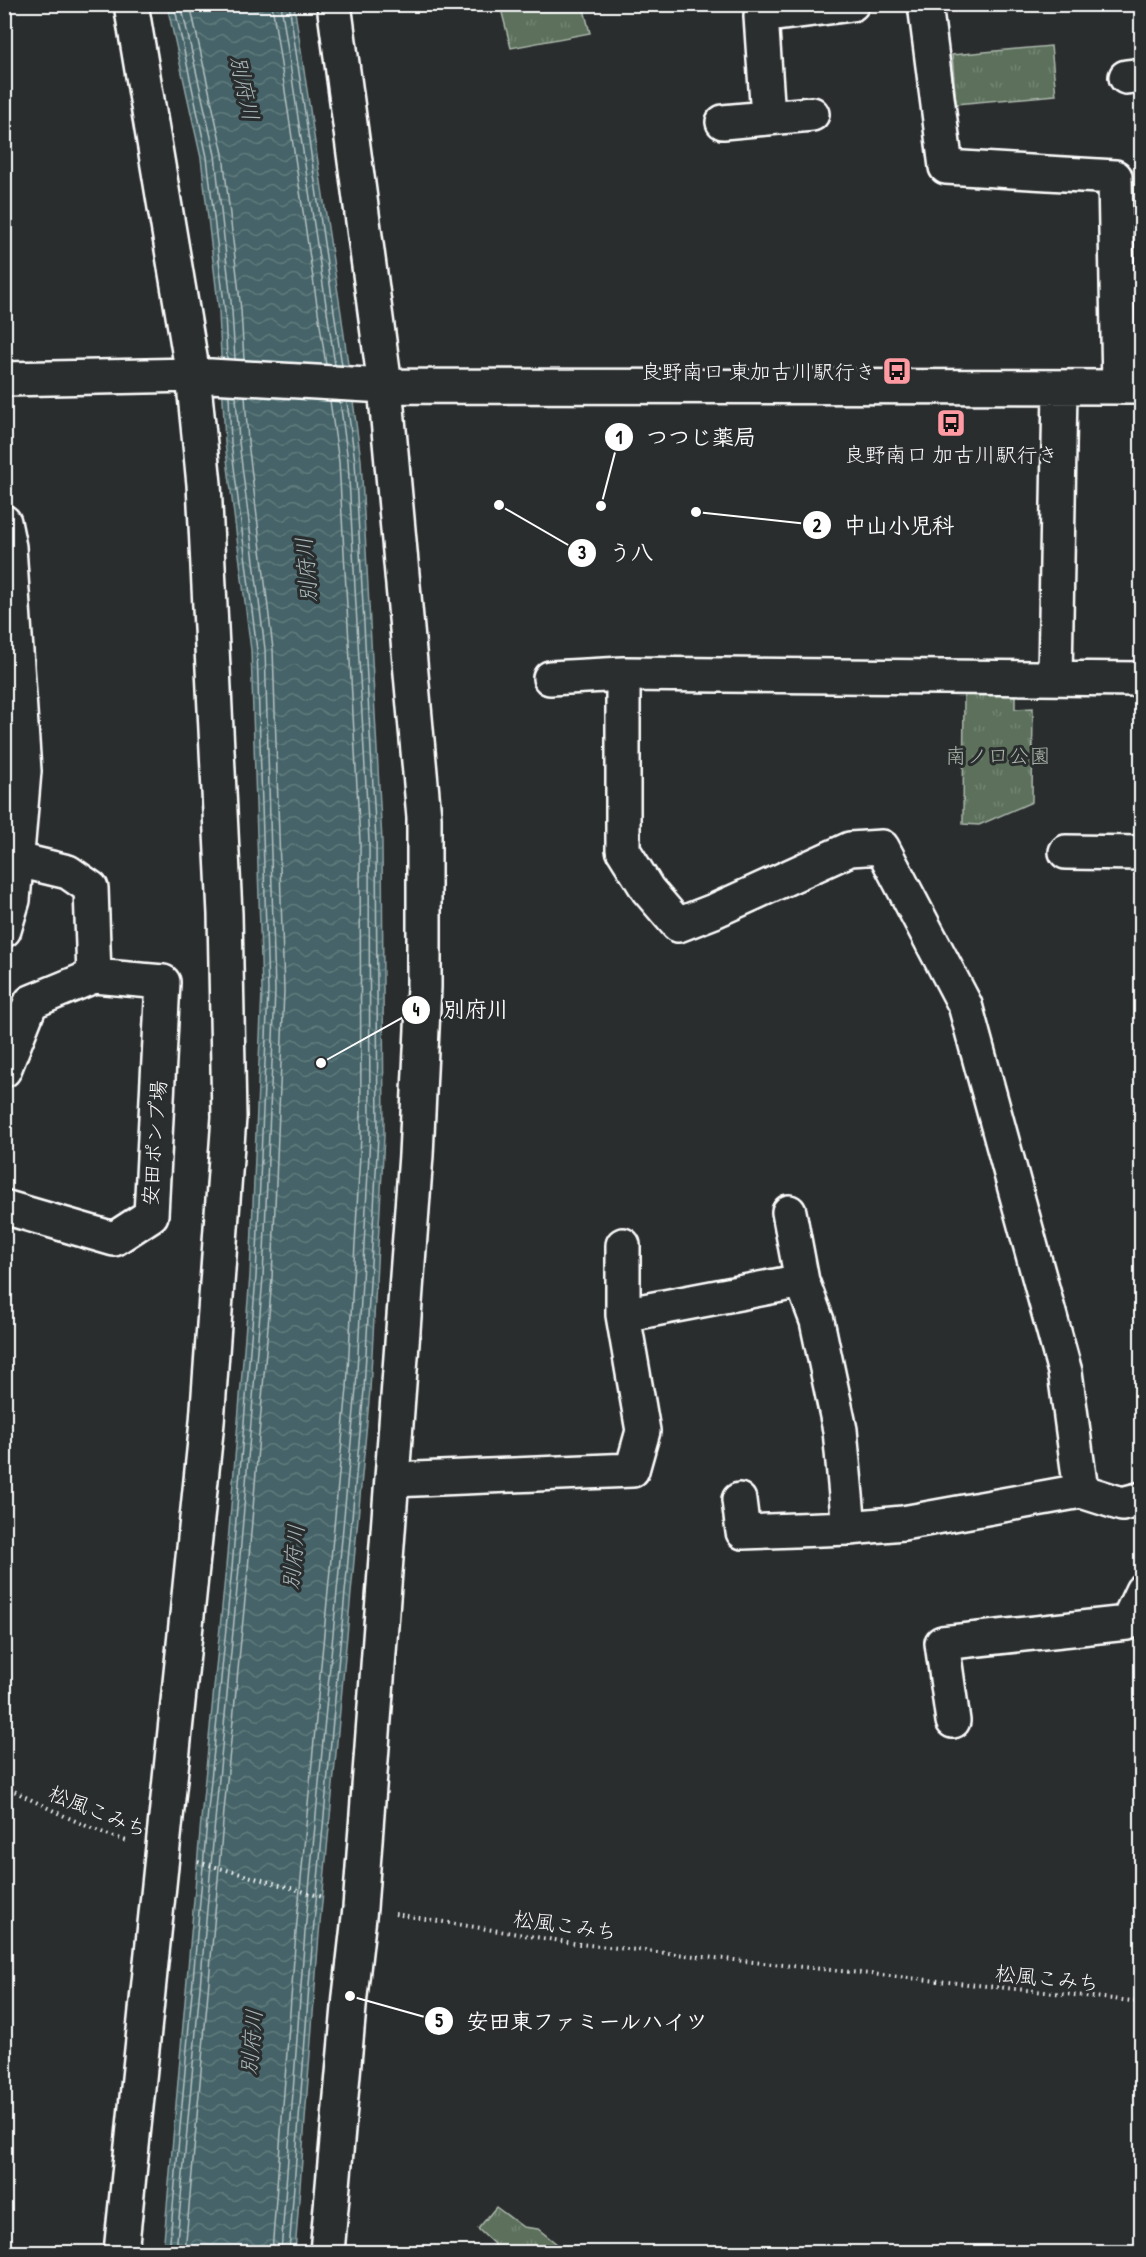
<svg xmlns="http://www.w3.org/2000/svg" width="1146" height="2257" viewBox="0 0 1146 2257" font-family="'Patrick Hand','Klee One',sans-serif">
<defs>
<pattern id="park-tufts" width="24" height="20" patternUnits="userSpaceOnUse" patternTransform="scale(1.5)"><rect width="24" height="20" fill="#5b705b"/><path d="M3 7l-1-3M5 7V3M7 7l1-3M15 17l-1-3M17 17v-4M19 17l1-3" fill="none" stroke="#748574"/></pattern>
<pattern id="water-waves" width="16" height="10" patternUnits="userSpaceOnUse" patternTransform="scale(1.5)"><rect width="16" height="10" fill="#456467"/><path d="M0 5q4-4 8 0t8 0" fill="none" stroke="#617b7e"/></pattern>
</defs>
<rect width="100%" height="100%" fill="#2a2d2e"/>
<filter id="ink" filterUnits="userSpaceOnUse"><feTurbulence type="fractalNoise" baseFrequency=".0167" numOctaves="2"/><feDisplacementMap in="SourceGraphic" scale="12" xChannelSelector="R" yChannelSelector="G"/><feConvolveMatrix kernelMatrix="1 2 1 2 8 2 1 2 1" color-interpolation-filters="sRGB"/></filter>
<g filter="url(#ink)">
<path fill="url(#park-tufts)" stroke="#adb8ad" stroke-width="1.5" d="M 500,5 L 583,5 L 590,33 L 511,48 Z
M 1051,46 L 1056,95 L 956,104 L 952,55 Z
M 964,694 L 1015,694 L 1015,709 L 1033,708 L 1032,802 L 979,825 L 963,824 Z
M 496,2207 L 523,2227 L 538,2229 L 567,2252 L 492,2252 L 494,2244 L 478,2229 Z"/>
<path fill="url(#water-waves)" stroke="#8fa2a4" stroke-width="1.5" d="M 167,5 L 294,5 L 341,313 L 361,460 L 382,841 L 384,1136 L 370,1390 L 319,1934 L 295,2252 L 163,2252 L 202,1809 L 226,1567 L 250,1276 L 262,990 L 251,650 L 225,443 L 219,312 L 201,158 Z"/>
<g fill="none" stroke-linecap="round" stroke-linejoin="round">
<path stroke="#b5c1c2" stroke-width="1.5" d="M 174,4 L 207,157 L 225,312 L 227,359
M 181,4 L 215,155 L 232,311 L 235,359
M 190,4 L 223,154 L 241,310 L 244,360
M 272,4 L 326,365
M 281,4 L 335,365
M 289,4 L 342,366
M 169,2252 L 208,1810 L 232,1568 L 256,1277 L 268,990 L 257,650 L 231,443 L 229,395
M 176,2252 L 216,1810 L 239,1568 L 263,1277 L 275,991 L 265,649 L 239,442 L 236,396
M 185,2252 L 224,1811 L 248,1569 L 272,1278 L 284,991 L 273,649 L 248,442 L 245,396
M 272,2252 L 296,1932 L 347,1388 L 361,1136 L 360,841 L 339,462 L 330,401
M 281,2252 L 305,1932 L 356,1389 L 370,1136 L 369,841 L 348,461 L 340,401
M 289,2252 L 313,1933 L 364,1390 L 378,1136 L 376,841 L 355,461 L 347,402"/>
<g stroke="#fff" stroke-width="38">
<path id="minor" d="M 925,4 L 946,167 L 1115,177 L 1119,387
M 1126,77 L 1142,75
M 768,117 L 761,16 L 852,4
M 723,122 L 812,114
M 4,379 L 193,375 L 385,386 L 1142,387
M 4,522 L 9,547 L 24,771 L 13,900 L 4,930
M 1055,677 L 1060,388
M 550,678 L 623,674
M 1066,852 L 1142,853
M 18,860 L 68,872 L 91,888 L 94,976
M 4,1070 L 31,1002 L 94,976 L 163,982 L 151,1215 L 114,1239 L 4,1207
M 789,1212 L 802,1281 L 817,1321 L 840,1430 L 849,1528 L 903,1523 L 1081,1491 L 1122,1504 L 1142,1499
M 623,1315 L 802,1281
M 393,1480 L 632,1470 L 643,1431 L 623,1315 L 623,1245
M 1081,1491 L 1065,1372 L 965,1005 L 882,847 L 850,849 L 714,911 L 678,925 L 648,890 L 623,850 L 623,674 L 1142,679
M 739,1500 L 743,1532 L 849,1528
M 953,1721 L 942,1643 L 1127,1623 L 1142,1591
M 121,2252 L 207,1422 L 229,1117 L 225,914 L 204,484 L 193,375 L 131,4
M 327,2252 L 350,1996 L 360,1908 L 416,1155 L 424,987 L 424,817 L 385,386 L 334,4"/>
</g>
<path stroke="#fff" stroke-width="4" stroke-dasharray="1.5 4.5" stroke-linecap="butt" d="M 4,1786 C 44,1806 85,1828 127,1841
M 198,1862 L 323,1897
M 395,1914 L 579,1944 L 1142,2002"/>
<use href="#minor" stroke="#2a2d2e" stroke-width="33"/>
</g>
</g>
<defs>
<g id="bus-square" transform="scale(1.5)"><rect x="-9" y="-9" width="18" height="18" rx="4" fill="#ff9aa2" stroke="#2a2d2e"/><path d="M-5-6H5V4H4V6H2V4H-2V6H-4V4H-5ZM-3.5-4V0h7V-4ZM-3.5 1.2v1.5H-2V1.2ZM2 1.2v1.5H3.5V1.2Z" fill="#111"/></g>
</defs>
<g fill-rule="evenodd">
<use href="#bus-square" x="897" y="371"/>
<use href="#bus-square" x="951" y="423"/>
</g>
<g text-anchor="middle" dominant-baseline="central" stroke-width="6" stroke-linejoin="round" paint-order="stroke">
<g font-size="21" fill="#fff" stroke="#2a2d2e" text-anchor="end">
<text x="876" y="371">良野南口 東加古川駅行き</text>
<text x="951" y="454" text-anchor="middle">良野南口 加古川駅行き</text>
</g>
<g font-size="21" fill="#adb8ad" stroke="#2a2d2e">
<text x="998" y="755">南ノ口公園</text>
</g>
<g font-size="21" fill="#fff" stroke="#2a2d2e">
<text transform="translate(154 1143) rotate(-86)">安田ポンプ場</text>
<text transform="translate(98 1811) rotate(22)">松風こみち</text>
<text transform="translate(565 1925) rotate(8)">松風こみち</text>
<text transform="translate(1047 1978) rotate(6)">松風こみち</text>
</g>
<g font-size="22" font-style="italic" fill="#abb9bb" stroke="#2a2d2e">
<text transform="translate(245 88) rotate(78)">別府川</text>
<text transform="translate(306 570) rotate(-95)">別府川</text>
<text transform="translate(293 1557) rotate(-85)">別府川</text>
<text transform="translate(251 2042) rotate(-85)">別府川</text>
</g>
</g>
<path fill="none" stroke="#fff" stroke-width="2" d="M601 506L619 437M696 512L817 525M499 505L582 553M321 1063L416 1010M350 1996L439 2021"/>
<g fill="#fff" stroke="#2a2d2e" stroke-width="2">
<circle cx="601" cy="506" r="6"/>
<circle cx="696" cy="512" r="6"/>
<circle cx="499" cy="505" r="6"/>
<circle cx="321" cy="1063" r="6"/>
<circle cx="350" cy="1996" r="6"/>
<circle cx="619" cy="437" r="15"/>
<circle cx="817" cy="525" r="15"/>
<circle cx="582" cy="553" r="15"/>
<circle cx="416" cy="1010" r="15"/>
<circle cx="439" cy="2021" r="15"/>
</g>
<g font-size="18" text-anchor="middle" font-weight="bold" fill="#111">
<text x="619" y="444">1</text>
<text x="817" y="532">2</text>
<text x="582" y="559">3</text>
<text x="416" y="1016">4</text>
<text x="439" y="2027">5</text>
</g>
<g font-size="22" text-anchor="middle" font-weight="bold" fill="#fff" stroke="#2a2d2e" stroke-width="6" stroke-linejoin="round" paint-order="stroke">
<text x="701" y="445">つつじ薬局</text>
<text x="899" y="533">中山小児科</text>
<text x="631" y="560">う八</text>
<text x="476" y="1017">別府川</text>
<text x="587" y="2029">安田東ファミールハイツ</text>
</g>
<rect width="1146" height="2257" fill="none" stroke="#2a2d2e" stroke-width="24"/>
<rect x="12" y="12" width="1122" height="2233" fill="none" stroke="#fff" stroke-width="2" filter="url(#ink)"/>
</svg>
